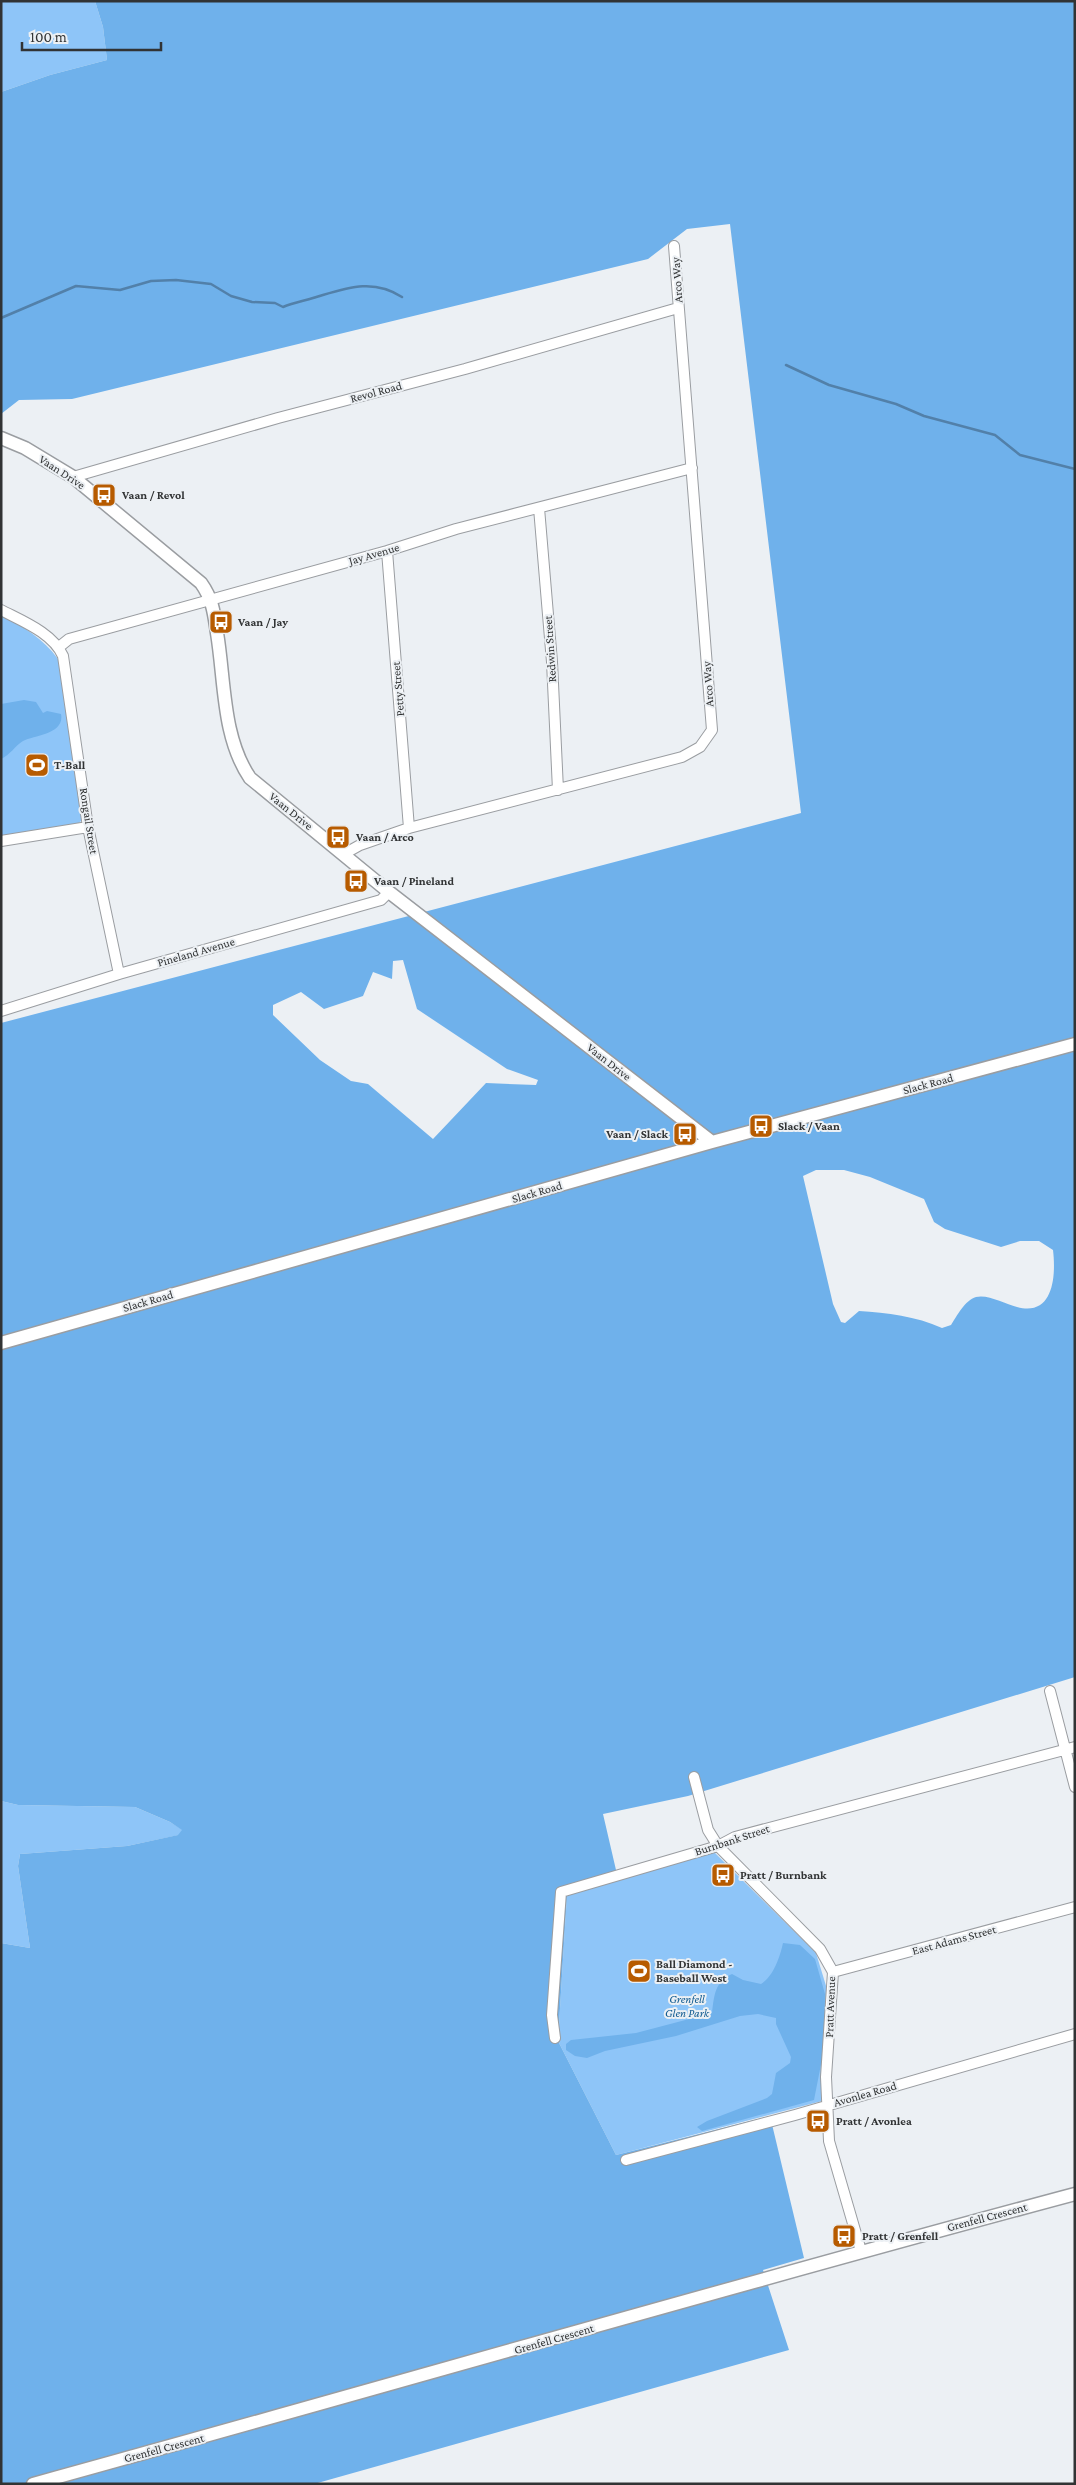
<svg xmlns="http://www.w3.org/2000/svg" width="1076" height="2485" viewBox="0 0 1076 2485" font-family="'Crimson Pro',serif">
<rect width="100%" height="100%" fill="#ecf0f4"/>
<path fill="#8ec5f8" d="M 1,1 L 95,1 L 103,27 L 107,60 L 50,75 L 1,92 Z
M 1,614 C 23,627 43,638 58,659 L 83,815 L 81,821 L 77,825 L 1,838 Z
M 1,1801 L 18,1805 L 135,1807 L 170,1822 L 183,1830 L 179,1835 L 127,1846 L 20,1854 L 18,1866 L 30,1948 L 1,1943 Z
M 713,1851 L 816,1953 L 827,1989 L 822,2101 L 616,2155 L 558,2041 L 567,1895 Z"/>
<path fill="#6fb1eb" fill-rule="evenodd" d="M 95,1 L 1075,1 L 1075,1677 L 688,1796 L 603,1814 L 616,1870 L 567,1895 L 558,2041 L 616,2155 L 770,2116 L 804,2258 L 763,2270 L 789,2350 L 314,2484 L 1,2484 L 1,1943 L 30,1948 L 18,1866 L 20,1854 L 127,1846 L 178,1835 L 182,1830 L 170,1822 L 135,1807 L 18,1805 L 1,1801 L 1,1023 L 801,813 L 730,224 L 687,229 L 648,259 L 72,399 L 19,400 L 1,414 L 1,92 L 50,75 L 107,60 L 103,27 ZM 403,960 L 417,1009 L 507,1069 L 538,1080 L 536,1085 L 486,1083 L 433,1139 L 368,1084 L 351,1081 L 320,1060 L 273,1015 L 273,1005 L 301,992 L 324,1009 L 363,996 L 373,972 L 392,979 L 393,961 ZM 816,1170 L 844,1170 L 870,1177 L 924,1199 L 934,1222 L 945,1229 L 1001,1247 L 1020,1241 L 1039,1241 L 1053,1250 C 1056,1275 1054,1317 1017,1307 C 1005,1304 988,1294 976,1297 C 965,1300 957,1316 951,1325 L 942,1328 C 916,1316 887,1313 859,1311 L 845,1323 L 841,1322 L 833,1304 L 803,1176 Z
M 24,700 L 36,702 L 43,713 L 47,711 L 61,714 C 65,734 35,735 23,741 C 15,746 10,755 1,759 L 1,704 Z
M 783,1943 L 800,1945 L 815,1959 L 825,1994 L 824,2049 L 814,2100 L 702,2131 L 697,2127 L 707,2121 L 767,2098 L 772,2094 L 776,2073 L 790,2063 L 791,2057 L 776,2024 L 776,2018 L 758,2014 L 740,2016 L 676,2036 L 605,2051 L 587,2058 L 575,2056 L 566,2050 L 566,2044 L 571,2040 L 636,2033 L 712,2013 C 714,1996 715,1981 732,1974 L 743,1980 L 761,1984 C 773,1977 780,1957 783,1943 Z"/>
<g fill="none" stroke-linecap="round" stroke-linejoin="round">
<path stroke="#5280a9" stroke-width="2.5" d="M 1,318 L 76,286 L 120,290 L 151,281 L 176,280 L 211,284 L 231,296 L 252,302 L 275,303 L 283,307 C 293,303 303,301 313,298 C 344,289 372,277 402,297
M 786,365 L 829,385 L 896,404 L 924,416 L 995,435 L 1020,455 L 1075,469"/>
<g stroke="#9a9da1" stroke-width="12">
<path id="minor" d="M 73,477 L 278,418 L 465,369 L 678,308
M 539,508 L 552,662 L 558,790
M 387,551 L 409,828
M 1,610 C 22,621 53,633 63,656 L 88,827 L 119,974
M 59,647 L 69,639 L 387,551 L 456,529 L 692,468
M 1,841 L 88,827
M 344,854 L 360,845 L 409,828 L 682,757 L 700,747 L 712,730 L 674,246
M 1,1011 L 119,974 L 381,900 L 389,892
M 1050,1691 L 1075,1787
M 694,1777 L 708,1830 L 718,1846 L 820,1949 L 833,1972 L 826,2077 L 829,2141 L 861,2251
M 833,1972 L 1075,1907
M 555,2038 L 552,2015 L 561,1892 L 718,1846 L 735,1837 L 1075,1747
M 626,2160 L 795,2115 L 1075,2034"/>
</g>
<g stroke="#9a9da1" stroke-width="15">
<path id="tertiary" d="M 1,438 L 25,448 L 73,477 L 201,583 C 213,600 214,613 217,633 C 225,681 222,737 250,778 L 389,892 L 712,1142
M 1,1343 L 712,1142 L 1075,1044
M 33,2484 C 381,2388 727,2287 1075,2194"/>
</g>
<use href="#minor" stroke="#fff" stroke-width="10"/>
<use href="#tertiary" stroke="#fff" stroke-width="12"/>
</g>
<defs>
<g id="bus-square" transform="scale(1.25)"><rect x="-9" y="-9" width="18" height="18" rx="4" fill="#b75b00" stroke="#ecf0f4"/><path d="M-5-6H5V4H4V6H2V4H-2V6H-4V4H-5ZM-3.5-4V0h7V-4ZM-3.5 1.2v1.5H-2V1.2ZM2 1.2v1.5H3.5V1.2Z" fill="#fff"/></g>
<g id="stadium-square" transform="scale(1.25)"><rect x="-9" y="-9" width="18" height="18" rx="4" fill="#b75b00" stroke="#ecf0f4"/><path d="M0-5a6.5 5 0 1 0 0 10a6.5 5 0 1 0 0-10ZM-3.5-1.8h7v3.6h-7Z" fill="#fff"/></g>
</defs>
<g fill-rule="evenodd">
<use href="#bus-square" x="104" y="495"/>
<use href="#bus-square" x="221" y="622"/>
<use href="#stadium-square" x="37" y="765"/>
<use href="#bus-square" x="338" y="837"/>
<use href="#bus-square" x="356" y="881"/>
<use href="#bus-square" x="761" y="1126"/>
<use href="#bus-square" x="685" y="1134"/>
<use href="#bus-square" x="723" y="1875"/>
<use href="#stadium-square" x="639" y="1971"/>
<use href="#bus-square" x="818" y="2121"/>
<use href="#bus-square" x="844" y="2236"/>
</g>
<g text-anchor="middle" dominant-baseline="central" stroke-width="4" stroke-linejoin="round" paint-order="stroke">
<g font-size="12" fill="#313334" stroke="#ecf0f4">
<text transform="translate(677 280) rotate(-94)">Arco Way</text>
<text transform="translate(376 392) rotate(-15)">Revol Road</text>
<text transform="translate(62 472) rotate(33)">Vaan Drive</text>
<text transform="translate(374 554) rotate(-16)">Jay Avenue</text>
<text transform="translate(550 649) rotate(-94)">Redwin Street</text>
<text transform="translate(708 684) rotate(-94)">Arco Way</text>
<text transform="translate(398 689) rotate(-95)">Petty Street</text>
<text transform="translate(291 811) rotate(39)">Vaan Drive</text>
<text transform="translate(89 821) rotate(81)">Rongail Street</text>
<text transform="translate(196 952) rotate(-16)">Pineland Avenue</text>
<text transform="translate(609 1062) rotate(38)">Vaan Drive</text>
<text transform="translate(928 1084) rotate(-15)">Slack Road</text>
<text transform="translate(537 1192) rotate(-16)">Slack Road</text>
<text transform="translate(148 1301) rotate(-16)">Slack Road</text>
<text transform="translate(732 1840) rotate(-18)">Burnbank Street</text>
<text transform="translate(954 1940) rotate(-15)">East Adams Street</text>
<text transform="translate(830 2007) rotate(-88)">Pratt Avenue</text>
<text transform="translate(865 2094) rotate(-16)">Avonlea Road</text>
<text transform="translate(987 2217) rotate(-15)">Grenfell Crescent</text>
<text transform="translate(554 2339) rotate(-16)">Grenfell Crescent</text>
<text transform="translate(164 2448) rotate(-15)">Grenfell Crescent</text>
</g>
<g font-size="12" font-weight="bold" fill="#313334" stroke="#ecf0f4" text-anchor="start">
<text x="122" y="495">Vaan / Revol</text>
<text x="238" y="622">Vaan / Jay</text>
<text x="54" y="765">T-Ball</text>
<text x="356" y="837">Vaan / Arco</text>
<text x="374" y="881">Vaan / Pineland</text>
<text x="778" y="1126">Slack / Vaan</text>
<text x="668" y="1134" text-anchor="end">Vaan / Slack</text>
<text x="740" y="1875">Pratt / Burnbank</text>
<text x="656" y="1964">Ball Diamond -<tspan x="656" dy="14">Baseball West</tspan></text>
<text x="836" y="2121">Pratt / Avonlea</text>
<text x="862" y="2236">Pratt / Grenfell</text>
</g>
<g font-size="12" font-style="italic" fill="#105a90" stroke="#ecf0f4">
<text x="687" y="1999">Grenfell<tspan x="687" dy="14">Glen Park</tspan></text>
</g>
</g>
<rect width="1076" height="2485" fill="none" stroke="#313334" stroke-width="5"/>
<path d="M22 42v8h139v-8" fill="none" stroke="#313334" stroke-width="2.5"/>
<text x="30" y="42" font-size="15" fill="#313334" stroke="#ecf0f4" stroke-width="4" paint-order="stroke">100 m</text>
</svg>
